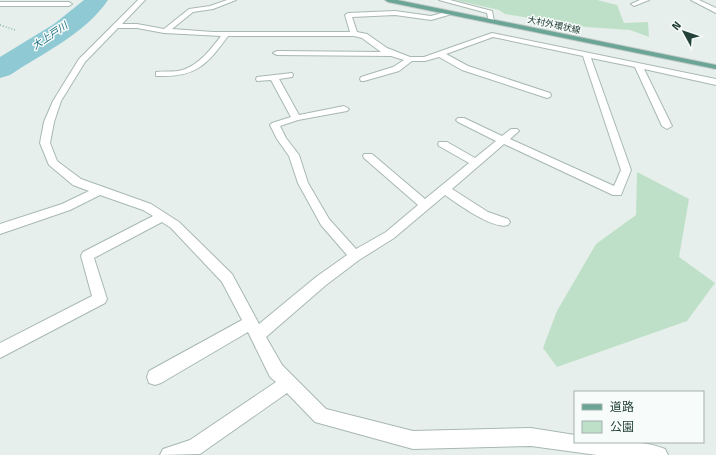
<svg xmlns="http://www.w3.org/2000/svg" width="716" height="455" viewBox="0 0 716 455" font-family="'Fira Sans','Noto Sans JP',sans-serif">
<rect width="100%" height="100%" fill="#e6efeb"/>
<path fill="#bfe0c8" d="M 455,0 L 597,0 L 617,5 L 624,23 L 648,22 L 649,37 L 630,30 L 586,27 L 505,14 L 499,10 Z
M 637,172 L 689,199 L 679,257 L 715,283 L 687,321 L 557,367 L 543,348 L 557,311 L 596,244 L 636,215 Z"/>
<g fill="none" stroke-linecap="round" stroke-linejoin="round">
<path fill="#8ec9d4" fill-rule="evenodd" d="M 84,0 L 108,0 C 85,34 43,53 10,75 L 0,78 L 0,57 L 54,24 Z"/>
<g stroke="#a8b8b2" stroke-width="2">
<path id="minor" d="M 138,0 L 145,0 L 122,24 L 137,24 L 164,29 L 189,9 L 210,6 L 227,0 L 236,0 L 213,9 L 193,12 L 172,29 L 213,32 L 350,32 L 345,15 L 348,13 L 395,11 L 431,16 L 450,11 L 453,13 L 452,14 L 431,20 L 395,15 L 352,17 L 357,32 L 367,34 L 387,48 L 410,57 L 424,57 L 492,33 L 716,79 L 716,85 L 644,69 L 672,126 L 667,129 L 662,126 L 635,67 L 591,58 L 631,170 L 621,195 L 613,195 L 504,144 L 452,189 L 488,212 L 508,219 L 510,222 L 508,225 C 493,230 458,204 445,195 L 394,238 L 359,260 L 326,285 L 266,337 L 282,365 L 326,409 L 413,431 L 531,428 L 575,435 L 575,442 C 604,442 638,438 665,449 L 668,455 L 597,455 L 531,446 L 413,449 L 315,422 L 287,393 L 200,454 L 160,455 L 163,449 L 190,440 L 276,382 L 270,377 L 248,332 L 161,383 L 155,385 L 149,383 L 147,377 L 149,371 L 242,320 L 222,282 L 171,228 L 162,222 L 94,258 L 107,299 L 105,303 L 0,358 L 0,343 L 92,296 L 81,256 L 83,252 L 153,216 L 143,210 L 100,195 L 70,210 L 0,234 L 0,224 L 62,204 L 89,191 L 73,185 L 49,165 L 40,143 L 44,122 L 53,101 L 79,59 ZM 118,28 L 137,28 L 164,33 L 221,36 C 210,50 197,68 178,71 C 171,72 163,71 156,72 L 156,76 L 159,76 C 196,77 207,65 228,36 L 354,36 L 362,38 L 381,52 L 277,51 L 273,53 L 277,55 L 391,56 L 404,60 L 393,67 L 361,77 L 360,79 L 361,81 L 364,81 L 399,71 L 412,61 L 425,61 L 439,57 L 462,70 L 547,98 L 550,97 L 551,95 L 550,93 L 468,66 L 446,54 L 493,37 L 583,56 L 621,170 L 614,186 L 510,139 L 519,131 L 517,129 L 511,129 L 502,136 L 464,118 L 458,118 L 456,120 L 458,122 L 496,141 L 475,158 L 447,142 L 439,142 L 438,144 L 439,146 L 469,163 L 425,199 L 372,154 L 364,154 L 363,156 L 364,158 L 418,205 L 386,232 L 356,249 L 329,219 L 308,183 L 299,155 L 286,138 L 280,126 L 298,120 L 347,111 L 349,109 L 344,106 L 299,115 L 279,79 L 292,77 L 293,75 L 292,73 L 257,77 L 256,79 L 257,81 L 271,80 L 291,117 L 272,123 L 270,125 L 277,139 L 289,156 L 298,183 L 321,225 L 347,255 L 316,277 L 259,324 L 232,274 L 179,222 L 151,204 L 81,179 L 57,161 L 50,143 L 54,122 L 61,101 L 85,62 Z
M 439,0 L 450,0 L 492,11 L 494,21 L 489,22 L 487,13 Z
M 640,0 L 649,0 L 634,6 L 631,4 Z
M 691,0 L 699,0 L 716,8 L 716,13 Z
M 0,2 L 69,2 L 72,4 L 69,6 L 0,6 Z"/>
</g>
<g stroke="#c2cac8" stroke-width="2">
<path id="major" d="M 385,0 L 397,0 L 716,65 L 716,69 L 388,2 Z"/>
</g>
<path stroke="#86b3a5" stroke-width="1.5" stroke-dasharray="1 2" stroke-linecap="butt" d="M 0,25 L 15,30"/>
<use href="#minor" fill="#fff" fill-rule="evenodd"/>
<use href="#major" fill="#6aa596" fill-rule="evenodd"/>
</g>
<g text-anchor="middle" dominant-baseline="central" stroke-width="3" stroke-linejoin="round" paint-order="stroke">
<g font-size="9" fill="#24423a" stroke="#f7fbf9">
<text transform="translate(554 25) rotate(12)">大村外環状線</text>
</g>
<g font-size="10" font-style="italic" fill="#1c6f80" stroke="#f7fbf9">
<text transform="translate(50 36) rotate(-34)">大上戸川</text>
</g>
</g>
<rect x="574" y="391" width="130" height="52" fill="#f7fbf9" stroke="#a3b1ad"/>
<rect x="582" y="404" width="20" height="6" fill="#6aa596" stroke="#a3b1ad"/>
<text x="610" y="411" font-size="12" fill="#24423a">道路</text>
<rect x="582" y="421" width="20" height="12" fill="#bfe0c8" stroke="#a3b1ad"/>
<text x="610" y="431" font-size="12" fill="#24423a">公園</text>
<g transform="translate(684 32) rotate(310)" stroke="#f7fbf9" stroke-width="3" paint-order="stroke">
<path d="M0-3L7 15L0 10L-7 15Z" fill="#24423a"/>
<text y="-6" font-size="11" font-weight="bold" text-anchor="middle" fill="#24423a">N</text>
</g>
</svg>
